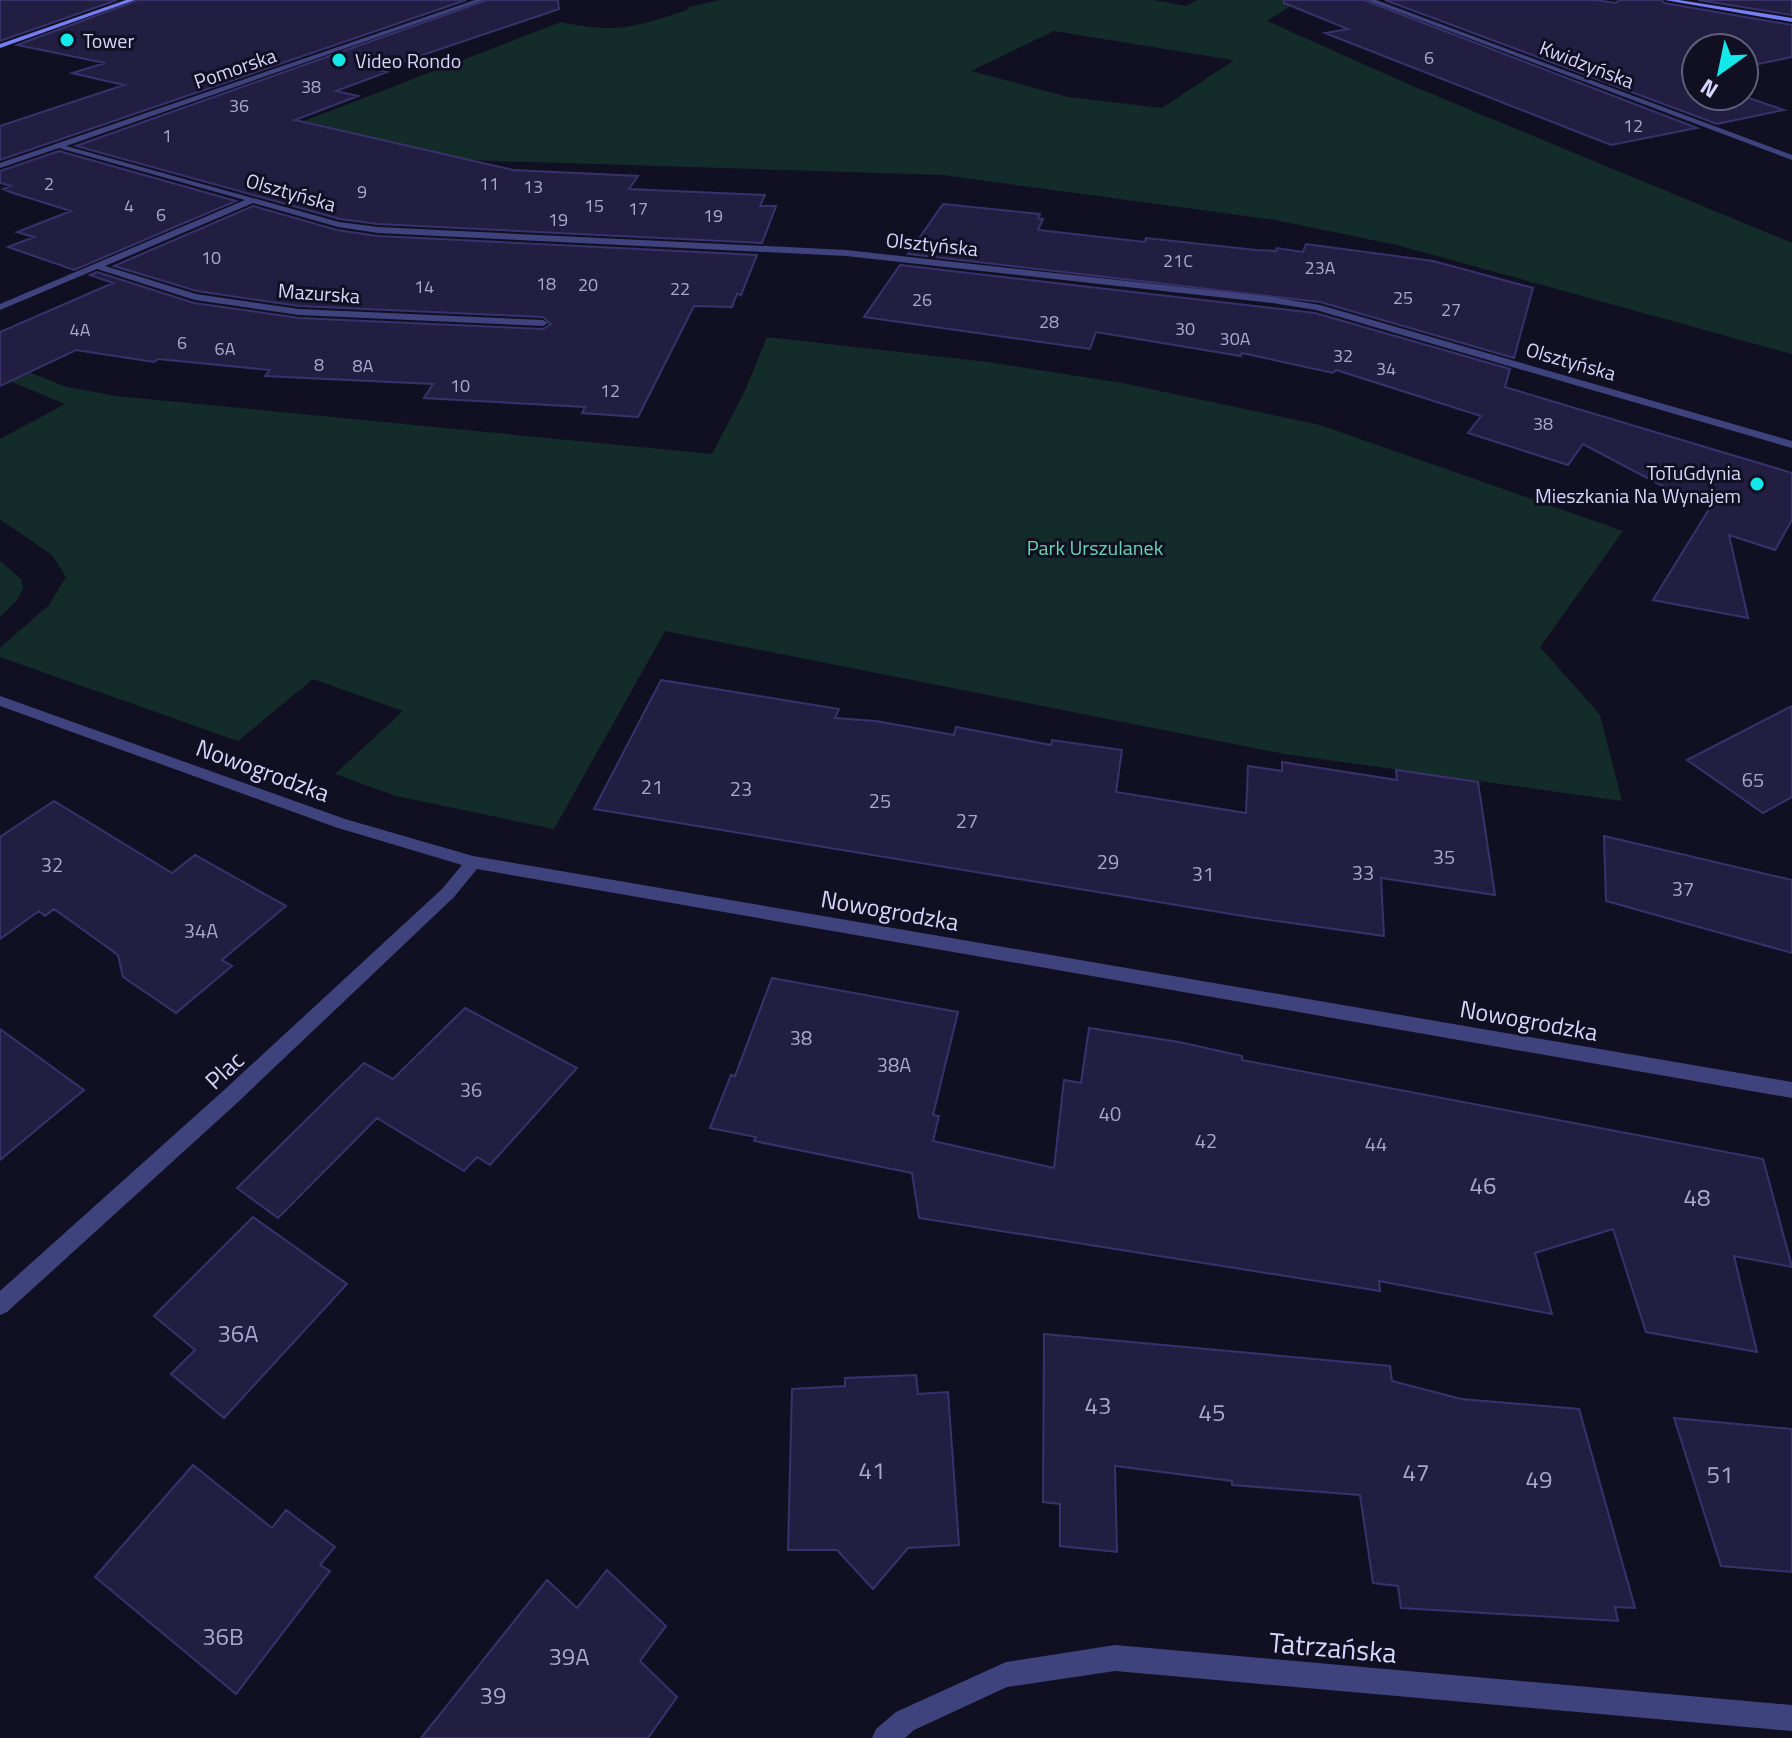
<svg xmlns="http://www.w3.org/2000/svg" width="1792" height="1738" viewBox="0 0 1792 1738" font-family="'Titillium Web',sans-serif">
<rect width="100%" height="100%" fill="#111023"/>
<path fill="#142c29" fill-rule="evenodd" d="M 720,0 L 1153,0 L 1186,6 L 1198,0 L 1300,0 L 1267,21 L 1410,85 L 1792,243 L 1792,354 L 1397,245 L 1275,220 L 943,175 L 466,160 L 304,121 L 561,22 C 619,34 635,27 690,9 L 685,8 ZM 1054,31 L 1233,60 L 1233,61 L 1162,108 L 1068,97 L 971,71 Z
M 767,337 L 987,362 L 1122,383 L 1320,425 L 1623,531 L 1540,647 L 1600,715 L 1622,801 L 1285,754 L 665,631 L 554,829 L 396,796 L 335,774 L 403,711 L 313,679 L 238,741 L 0,657 L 0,648 L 49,605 L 66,577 L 52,555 L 0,519 L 0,439 L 65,404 L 0,377 L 0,361 L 67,387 L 116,396 L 712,454 L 744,393 Z
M 0,561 L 21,579 L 23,588 L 17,600 L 0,617 Z"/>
<path fill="#221e42" stroke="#38326c" stroke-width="2" d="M 0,0 L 117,0 L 0,41 Z
M 138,0 L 466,0 L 0,160 L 0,126 L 124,85 L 72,73 L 105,63 L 17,45 Z
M 487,0 L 558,0 L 559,9 L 378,70 L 387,72 L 336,91 L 358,96 L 295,120 L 513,170 L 638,176 L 629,189 L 765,195 L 760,206 L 776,206 L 762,243 L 378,224 L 340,219 L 76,146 Z
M 1284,0 L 1364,0 L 1697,128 L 1611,145 L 1325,33 L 1348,29 L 1284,3 Z
M 1385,0 L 1595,0 L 1616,3 L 1619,0 L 1662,0 L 1664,3 L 1792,25 L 1792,57 L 1744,67 L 1744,48 L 1696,48 L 1696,77 L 1691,78 L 1696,80 L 1696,96 L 1743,96 L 1784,110 L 1717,124 Z
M 1698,0 L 1792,0 L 1792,15 Z
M 59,151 L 236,201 L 74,270 L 8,247 L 34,237 L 17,232 L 71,211 L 13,193 L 3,189 L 11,186 L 0,183 L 0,171 Z
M 943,204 L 1040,214 L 1038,218 L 1043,219 L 1038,230 L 1145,242 L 1146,238 L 1256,250 L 1276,251 L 1277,248 L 1303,252 L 1306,244 L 1433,261 L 1533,288 L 1514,358 L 1320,302 L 908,254 Z
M 253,206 L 337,230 L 378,236 L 757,255 L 741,295 L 737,294 L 732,307 L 694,306 L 638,417 L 582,413 L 585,407 L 424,398 L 433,384 L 265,376 L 270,370 L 158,359 L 154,362 L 76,350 L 0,386 L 0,332 L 113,283 L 90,275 L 97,272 L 194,303 L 299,318 L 543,329 L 551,324 L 543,317 L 299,306 L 197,291 L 114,266 Z
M 900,265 L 1315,313 L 1510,369 L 1505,387 L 1792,473 L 1792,520 L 1775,550 L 1729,535 L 1748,618 L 1653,600 L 1711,506 L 1687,499 L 1583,444 L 1568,465 L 1468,433 L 1481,416 L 1336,370 L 1333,373 L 1242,353 L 1241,356 L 1096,332 L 1090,349 L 864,317 Z
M 661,680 L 839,709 L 835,718 L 876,721 L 954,735 L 956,727 L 1051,745 L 1052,740 L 1122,750 L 1116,792 L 1246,813 L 1248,766 L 1282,771 L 1282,762 L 1397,780 L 1396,770 L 1478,782 L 1495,895 L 1381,878 L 1384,936 L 1249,917 L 594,809 Z
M 1792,706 L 1792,797 L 1763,813 L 1687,760 Z
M 54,801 L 172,873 L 195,855 L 286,906 L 222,960 L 232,966 L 176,1013 L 123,977 L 118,955 L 54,909 L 45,916 L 39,911 L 0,939 L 0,837 Z
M 1604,836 L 1792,880 L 1792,953 L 1606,901 Z
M 772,978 L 958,1012 L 933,1115 L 939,1116 L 933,1141 L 1054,1168 L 1064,1080 L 1081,1083 L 1089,1028 L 1179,1042 L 1242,1056 L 1242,1060 L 1763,1159 L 1792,1267 L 1734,1256 L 1757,1352 L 1646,1332 L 1613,1229 L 1535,1253 L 1552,1314 L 1379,1281 L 1380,1291 L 919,1218 L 912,1173 L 754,1141 L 756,1137 L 710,1128 L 731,1075 L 735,1076 Z
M 465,1008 L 577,1068 L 490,1165 L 477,1157 L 464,1171 L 377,1118 L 278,1218 L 237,1188 L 364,1063 L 393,1079 Z
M 0,1029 L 84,1090 L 0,1160 Z
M 253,1217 L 347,1284 L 224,1418 L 171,1374 L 195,1350 L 154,1316 Z
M 1044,1334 L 1390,1366 L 1392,1381 L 1461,1399 L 1579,1409 L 1635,1608 L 1615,1607 L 1618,1621 L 1401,1608 L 1398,1586 L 1373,1583 L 1360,1495 L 1232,1485 L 1232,1481 L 1115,1466 L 1117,1552 L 1060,1546 L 1060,1504 L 1043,1502 Z
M 916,1375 L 918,1394 L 948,1392 L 959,1545 L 908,1548 L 873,1589 L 837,1550 L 788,1550 L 792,1389 L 845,1386 L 845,1378 Z
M 1674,1418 L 1792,1429 L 1792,1572 L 1721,1566 Z
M 193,1465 L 272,1528 L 286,1510 L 335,1547 L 320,1565 L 330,1571 L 236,1694 L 95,1577 Z
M 607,1570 L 666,1626 L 640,1661 L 677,1697 L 648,1738 L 421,1738 L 547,1580 L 577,1608 Z"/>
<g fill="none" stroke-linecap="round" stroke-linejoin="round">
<path fill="#3f437d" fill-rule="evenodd" d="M 475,0 L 484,0 L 66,146 L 339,222 L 378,227 L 846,250 L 1272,297 L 1320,305 L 1792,441 L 1792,448 L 1316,310 L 1272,303 L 846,256 L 378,233 L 338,227 L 253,203 L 105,266 L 196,294 L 299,309 L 543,320 L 548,323 L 543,326 L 299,315 L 195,300 L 97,269 L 0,310 L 0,304 L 245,200 L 59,148 L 0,168 L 0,163 Z
M 1367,0 L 1376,0 L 1792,155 L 1792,160 Z
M 0,696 L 345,819 L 473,856 L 1792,1082 L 1792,1098 L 477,869 L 454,897 L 237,1103 L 7,1312 L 0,1315 L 0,1291 L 223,1091 L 442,889 L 462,865 L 335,827 L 0,706 Z
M 1115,1645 L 1792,1705 L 1792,1731 L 1115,1671 L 1007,1687 L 914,1730 L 905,1738 L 872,1738 L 876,1729 L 896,1712 L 1006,1662 Z"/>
<path fill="#757ef3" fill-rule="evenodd" d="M 126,0 L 135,0 L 0,48 L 0,44 Z
M 1665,0 L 1679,0 L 1792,18 L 1792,22 Z"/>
</g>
<g fill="#14e8e8" stroke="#111023" stroke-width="3">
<circle cx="67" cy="40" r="8"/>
<circle cx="339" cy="60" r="8"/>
<circle cx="1757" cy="484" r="8"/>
</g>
<g text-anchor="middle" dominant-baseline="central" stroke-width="6" stroke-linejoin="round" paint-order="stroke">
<g font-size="18" fill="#a9a7cd">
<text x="1429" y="57">6</text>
<text x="311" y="86">38</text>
<text x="239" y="105">36</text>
<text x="1633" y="125">12</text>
<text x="167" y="135">1</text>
<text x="49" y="183">2</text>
<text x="489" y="183">11</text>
<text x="533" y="186">13</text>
<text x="362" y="191">9</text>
<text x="129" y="205">4</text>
<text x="594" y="205">15</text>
<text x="638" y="208">17</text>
<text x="161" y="214">6</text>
<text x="713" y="215">19</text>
<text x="558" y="219">19</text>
<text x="211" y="257">10</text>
<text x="1178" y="260">21C</text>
<text x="1320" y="267">23A</text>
<text x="546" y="283">18</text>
<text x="588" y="284">20</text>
<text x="424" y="286">14</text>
<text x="680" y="288">22</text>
<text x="1403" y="297">25</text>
<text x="922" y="299">26</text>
<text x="1451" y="309">27</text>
<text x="1049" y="321">28</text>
<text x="1185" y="328">30</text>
<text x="80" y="329">4A</text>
<text x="1235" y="338">30A</text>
<text x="182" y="342">6</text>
<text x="225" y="348">6A</text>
<text x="1343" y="355">32</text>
<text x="319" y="364">8</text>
<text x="363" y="365">8A</text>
<text x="1386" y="368">34</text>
<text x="460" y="385">10</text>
<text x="610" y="390">12</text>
<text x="1543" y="423">38</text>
</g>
<g font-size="20" fill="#d6d5fb" stroke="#111023" text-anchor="start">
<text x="83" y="40">Tower</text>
<text x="355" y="60">Video Rondo</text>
<text x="1741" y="472" text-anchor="end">ToTuGdynia<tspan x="1741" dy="23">Mieszkania Na Wynajem</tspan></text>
</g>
<g font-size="20" fill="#d6d5fb" stroke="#111023">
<text transform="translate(1587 64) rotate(21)">Kwidzyńska</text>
<text transform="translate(235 68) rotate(-19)">Pomorska</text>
<text transform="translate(291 192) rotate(16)">Olsztyńska</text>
<text transform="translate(932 244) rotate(6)">Olsztyńska</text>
<text transform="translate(319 293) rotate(4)">Mazurska</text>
<text transform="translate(1571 361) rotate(16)">Olsztyńska</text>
</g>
<g font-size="20" fill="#68d5af" stroke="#111023">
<text x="1095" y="547">Park Urszulanek</text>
</g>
<g font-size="20" fill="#a9a7cd">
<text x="1753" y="779">65</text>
<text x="652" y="786">21</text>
<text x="741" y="788">23</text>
<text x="880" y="800">25</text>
<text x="967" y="820">27</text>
<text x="1444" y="856">35</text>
<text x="1108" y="861">29</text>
<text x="52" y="864">32</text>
<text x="1363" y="872">33</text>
<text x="1203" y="873">31</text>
<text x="1683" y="888">37</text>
<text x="201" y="930">34A</text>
<text x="801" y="1037">38</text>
<text x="894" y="1064">38A</text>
<text x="471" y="1089">36</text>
<text x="1110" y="1113">40</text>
<text x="1206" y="1140">42</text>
<text x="1376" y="1143">44</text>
</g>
<g font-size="24" fill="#d6d5fb" stroke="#111023">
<text transform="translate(263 770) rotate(20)">Nowogrodzka</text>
<text transform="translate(890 910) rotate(10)">Nowogrodzka</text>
<text transform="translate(1529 1020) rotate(10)">Nowogrodzka</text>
<text transform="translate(224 1070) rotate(-43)">Plac</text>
</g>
<g font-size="24" fill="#a9a7cd">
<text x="1483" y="1185">46</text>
<text x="1697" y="1197">48</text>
<text x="238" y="1333">36A</text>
<text x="1098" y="1405">43</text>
<text x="1212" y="1412">45</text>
<text x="872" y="1470">41</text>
<text x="1416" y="1472">47</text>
<text x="1720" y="1474">51</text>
<text x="1539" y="1479">49</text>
<text x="223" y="1636">36B</text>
<text x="569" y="1656">39A</text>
<text x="493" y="1695">39</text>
</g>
<g font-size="28" fill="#d6d5fb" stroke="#111023">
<text transform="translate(1333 1647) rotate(5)">Tatrzańska</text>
</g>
</g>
<g transform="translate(1720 72) rotate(213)"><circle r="38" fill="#111023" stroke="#605f79" stroke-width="2"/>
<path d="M0-6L14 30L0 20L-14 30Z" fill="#14e8e8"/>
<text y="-12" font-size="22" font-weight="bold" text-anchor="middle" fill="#d6d5fb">N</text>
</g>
</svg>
